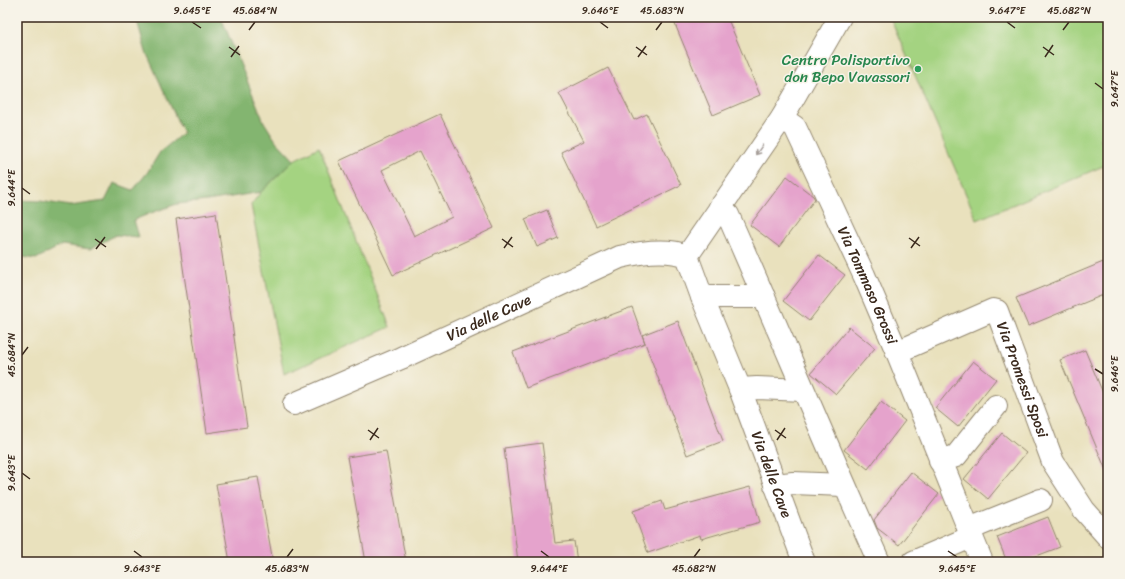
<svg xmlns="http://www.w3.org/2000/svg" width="1125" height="579" viewBox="0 0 1125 579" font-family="Sriracha,sans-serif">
<rect width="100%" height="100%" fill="#f7f3e8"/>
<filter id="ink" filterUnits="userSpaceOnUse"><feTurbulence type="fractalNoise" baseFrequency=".025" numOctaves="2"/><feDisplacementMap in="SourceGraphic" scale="8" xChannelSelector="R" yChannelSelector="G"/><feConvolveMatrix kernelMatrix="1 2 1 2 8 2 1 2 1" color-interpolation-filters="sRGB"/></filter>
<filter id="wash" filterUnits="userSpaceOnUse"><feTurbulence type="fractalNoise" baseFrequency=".012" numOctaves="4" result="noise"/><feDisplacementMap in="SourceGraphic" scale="16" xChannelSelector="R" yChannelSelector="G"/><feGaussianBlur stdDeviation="0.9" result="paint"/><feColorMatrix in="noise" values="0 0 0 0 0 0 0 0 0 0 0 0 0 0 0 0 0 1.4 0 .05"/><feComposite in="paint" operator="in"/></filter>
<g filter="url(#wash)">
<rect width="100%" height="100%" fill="#e9e1bd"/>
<path fill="#a4d381" stroke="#707e50" d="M 890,17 L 1108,17 L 1108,133 L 1100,137 L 1106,152 L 1108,152 L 1108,164 L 977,220 Z
M 319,147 L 390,327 L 284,374 L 251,205 L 261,192 L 294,160 Z"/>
<path fill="#83b56f" stroke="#5f7046" d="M 136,17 L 221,17 L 264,122 L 276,141 L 294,160 L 261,192 L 207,201 L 177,204 L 151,213 L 134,220 L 139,237 L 116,235 L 90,249 L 62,245 L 36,259 L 17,256 L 17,200 L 40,201 L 70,206 L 105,201 L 114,183 L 133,190 L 147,173 L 160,152 L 183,133 L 146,52 Z"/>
<g id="blocks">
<path fill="#e5a3cc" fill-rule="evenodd" d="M 672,17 L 727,17 L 760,95 L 713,115 Z
M 608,68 L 634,120 L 647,114 L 681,185 L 596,226 L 561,152 L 584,141 L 559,93 Z
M 440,114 L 494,228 L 393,275 L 339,161 ZM 420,151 L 452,217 L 414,236 L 382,170 Z
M 787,176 L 813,196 L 815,199 L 779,247 L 750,225 Z
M 547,210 L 558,238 L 537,247 L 525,219 Z
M 216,213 L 247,427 L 207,433 L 176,219 Z
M 819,255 L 845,275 L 809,321 L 783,301 Z
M 1108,260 L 1108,293 L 1028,326 L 1016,298 Z
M 632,307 L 645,343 L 526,388 L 513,352 Z
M 678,321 L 723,441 L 687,455 L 642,335 Z
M 849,327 L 875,348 L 836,394 L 811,373 Z
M 1085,350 L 1108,405 L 1108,475 L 1060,360 Z
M 973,361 L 996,379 L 958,427 L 935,408 Z
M 881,402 L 905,421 L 868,469 L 844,450 Z
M 1002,433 L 1026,453 L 988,499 L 964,479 Z
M 542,443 L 555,543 L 574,541 L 577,562 L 518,562 L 504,448 Z
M 386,451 L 406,562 L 366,562 L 347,457 Z
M 911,472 L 939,494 L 899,545 L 877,528 L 874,520 Z
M 258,477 L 273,562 L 230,562 L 216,484 Z
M 750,487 L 760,522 L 701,539 L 700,535 L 648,553 L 633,511 L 662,501 L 665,510 Z
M 1048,517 L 1060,547 L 1021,562 L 1007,562 L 997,537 Z"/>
</g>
</g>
<g filter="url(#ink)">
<use href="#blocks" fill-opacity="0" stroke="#92866e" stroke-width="1"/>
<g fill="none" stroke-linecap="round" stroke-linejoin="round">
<g stroke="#92866e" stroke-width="24">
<g id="minor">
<path id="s1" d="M 782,118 L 795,127 L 864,275 L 897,352 L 982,562"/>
<path d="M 720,207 L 728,215 C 779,330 827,447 879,562"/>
<path d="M 687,256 L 782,118 L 840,17"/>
<path d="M 702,297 L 764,297"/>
<path id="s2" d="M 897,352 L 993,310 L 997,311 L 1053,462 L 1084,510 L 1108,537"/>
<path d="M 740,389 L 757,388 L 803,390"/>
<path id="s3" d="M 294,404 L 401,358 L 620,257 C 641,252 667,248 687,256 L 702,297 L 740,389 L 804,562"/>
<path d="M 940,461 L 956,456 L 996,406"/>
<path d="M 775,485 L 793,483 L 844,485"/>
<path d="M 969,531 L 979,525 L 1041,500"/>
<path d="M 913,562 L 971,537"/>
</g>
</g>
<use href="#minor" stroke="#fff" stroke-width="22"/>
</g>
<defs><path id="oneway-shaft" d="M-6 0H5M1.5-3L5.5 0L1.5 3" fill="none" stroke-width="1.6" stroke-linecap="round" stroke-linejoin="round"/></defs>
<use stroke="#a79f9a" href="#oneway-shaft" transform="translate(759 150) rotate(125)"/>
</g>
<path fill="none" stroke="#3b2a1e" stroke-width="1.5" d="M 192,22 L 201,28M 600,22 L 608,28M 1007,22 L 1015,28M 249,30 L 255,22M 656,30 L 662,22M 1063,30 L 1069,22M 229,47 L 240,55M 636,47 L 647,55M 1043,47 L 1054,55M 231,57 L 239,46M 638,57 L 646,46M 1045,57 L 1053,45M 1095,83 L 1103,89M 22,188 L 30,194M 909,238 L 920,246M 95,239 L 106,247M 502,239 L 513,247M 504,248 L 512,237M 911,248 L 919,237M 96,249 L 105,237M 22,355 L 28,347M 1095,369 L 1103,374M 368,430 L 379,438M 775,430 L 786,438M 370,440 L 378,428M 777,440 L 785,428M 22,473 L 30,479M 134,551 L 142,557M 541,551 L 549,557M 948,551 L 957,557M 287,557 L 293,549M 694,557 L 700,549"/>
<circle fill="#2e9e5b" stroke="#f7f3e8" stroke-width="1.5" cx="918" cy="69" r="4"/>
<g text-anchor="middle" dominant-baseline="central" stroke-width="3" stroke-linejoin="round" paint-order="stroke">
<g font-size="15" fill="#27864d" stroke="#f7f3e8" text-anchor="end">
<text x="910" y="60">Centro Polisportivo<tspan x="910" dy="17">don Bepo Vavassori</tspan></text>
</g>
<g font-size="15" fill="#3b2a1e" stroke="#f7f3e8">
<text stroke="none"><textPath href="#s1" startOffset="190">Via Tommaso Grossi</textPath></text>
<text stroke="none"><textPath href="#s3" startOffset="213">Via delle Cave</textPath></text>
<text stroke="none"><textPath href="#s2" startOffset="182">Via Promessi Sposi</textPath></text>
<text stroke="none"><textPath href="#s3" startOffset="660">Via delle Cave</textPath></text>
</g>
</g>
<rect width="1125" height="579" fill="none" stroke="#f7f3e8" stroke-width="44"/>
<rect x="22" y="22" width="1081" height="535" fill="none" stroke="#3b2a1e" stroke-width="1.5"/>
<g font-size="10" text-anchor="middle" fill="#3b2a1e">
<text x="192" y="14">9.645°E</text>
<text x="255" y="14">45.684°N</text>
<text x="600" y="14">9.646°E</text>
<text x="662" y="14">45.683°N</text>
<text x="1007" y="14">9.647°E</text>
<text x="1069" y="14">45.682°N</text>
<text transform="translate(1114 89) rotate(-90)" y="4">9.647°E</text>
<text transform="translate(11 188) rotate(-90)" y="4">9.644°E</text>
<text transform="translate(11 355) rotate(-90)" y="4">45.684°N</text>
<text transform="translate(1114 374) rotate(-90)" y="4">9.646°E</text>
<text transform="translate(11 473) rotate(-90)" y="4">9.643°E</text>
<text x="142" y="572">9.643°E</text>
<text x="287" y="572">45.683°N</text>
<text x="549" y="572">9.644°E</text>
<text x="694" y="572">45.682°N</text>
<text x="957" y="572">9.645°E</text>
</g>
</svg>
